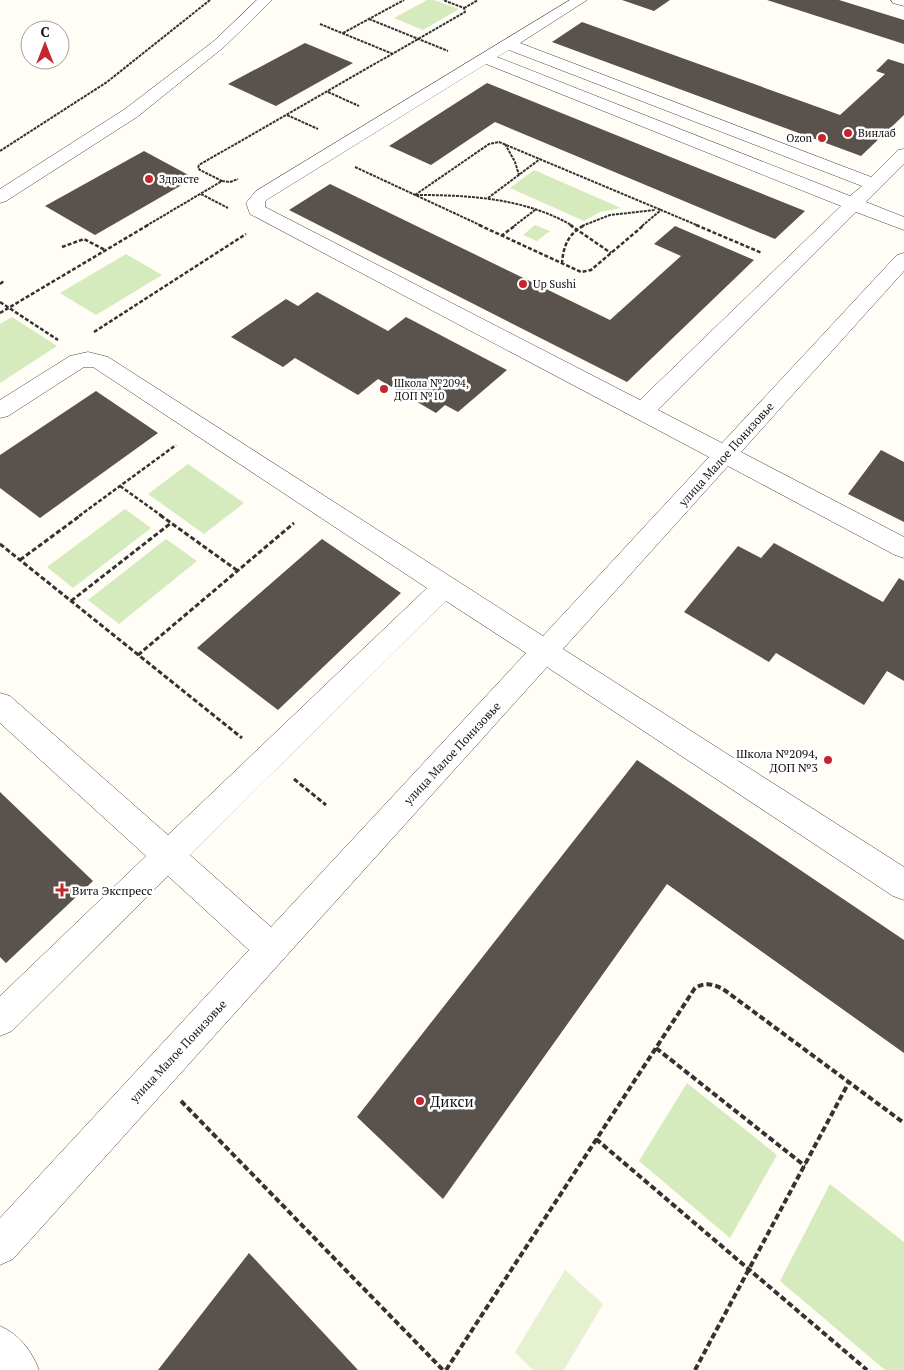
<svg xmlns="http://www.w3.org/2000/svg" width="904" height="1370" viewBox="0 0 904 1370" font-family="'PT Serif',serif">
<rect width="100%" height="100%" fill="#fffdf5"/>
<path fill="#d5ebbd" d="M 427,0 L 434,0 L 459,9 L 423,30 L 394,18 Z
M 534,170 L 621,208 L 600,212 L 584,221 L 510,188 Z
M 535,225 L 550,231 L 537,241 L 523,235 Z
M 126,254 L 162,275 L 96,315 L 60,293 Z
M 12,317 L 57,346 L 0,383 L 0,324 Z
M 188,464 L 244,503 L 204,534 L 148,494 Z
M 125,509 L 151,528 L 73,588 L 47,567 Z
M 166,539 L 197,561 L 119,624 L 88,600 Z
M 687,1083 L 777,1155 L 730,1238 L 639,1161 Z
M 830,1184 L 904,1242 L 904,1370 L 885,1370 L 780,1281 Z"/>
<path fill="#e6f2cf" d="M 565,1270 L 603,1304 L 564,1370 L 533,1370 L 515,1352 Z"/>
<path fill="#5a524d" d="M 622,0 L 670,0 L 654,11 Z
M 767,0 L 839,0 L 904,20 L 904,44 Z
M 582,22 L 840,115 L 885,74 L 876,71 L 888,59 L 904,64 L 904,115 L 861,156 L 552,42 Z
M 305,43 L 353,63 L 276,106 L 228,84 Z
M 487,83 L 678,160 L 805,211 L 775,239 L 495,122 L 431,165 L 389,146 Z
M 144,151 L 194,178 L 95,235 L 45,206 Z
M 330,184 L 610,320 L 681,256 L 654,244 L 675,226 L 754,260 L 627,382 L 289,210 Z
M 317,292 L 388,331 L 406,317 L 507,370 L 458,412 L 445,405 L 436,413 L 378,379 L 358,395 L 295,358 L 283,367 L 231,337 L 286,299 L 298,306 Z
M 96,391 L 158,433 L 40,518 L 0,488 L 0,455 Z
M 881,450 L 904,462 L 904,522 L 848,494 Z
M 322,539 L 401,593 L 278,710 L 197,648 Z
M 774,543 L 883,602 L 899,578 L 904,581 L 904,681 L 887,671 L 864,705 L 776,653 L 769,662 L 684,612 L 738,546 L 761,558 Z
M 637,760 L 904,940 L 904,1053 L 667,884 L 443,1199 L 357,1117 Z
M 0,792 L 93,881 L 6,963 L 0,957 Z
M 249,1253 L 358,1370 L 158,1370 Z"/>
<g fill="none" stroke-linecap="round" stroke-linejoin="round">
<g stroke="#444" stroke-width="1">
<path id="minor" d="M 257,0 L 272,0 L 224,47 L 137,117 L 6,201 L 0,203 L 0,189 L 125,109 L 214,41 Z
M 570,0 L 587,0 L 520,43 L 871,177 L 898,150 L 904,149 L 904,164 L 866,202 L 904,217 L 904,230 L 856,212 L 658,410 L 722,443 L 897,255 L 904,253 L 904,271 L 741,452 L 904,537 L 904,558 L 895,555 L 728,466 L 563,649 L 904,867 L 904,900 L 893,896 L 547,667 L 13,1259 L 0,1265 L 0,1218 L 249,950 L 168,876 L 12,1031 L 0,1036 L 0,996 L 146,856 L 0,723 L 0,693 L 10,696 L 168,835 L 427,588 L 93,367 L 84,367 L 8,416 L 0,418 L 0,400 L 70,356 L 88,352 L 108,357 L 543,636 L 709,457 L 250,214 L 246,203 L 256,191 ZM 509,50 L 862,186 L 850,196 L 497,57 ZM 486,64 L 841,206 L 640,400 L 265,207 L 265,202 L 268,199 ZM 446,601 L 526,653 L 271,927 L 190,855 Z
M 891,0 L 904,0 L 904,6 L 893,3 Z
M 0,1326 C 20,1335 31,1350 39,1370 L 0,1370 Z"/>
</g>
<path stroke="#333" stroke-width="2" stroke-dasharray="3 1" stroke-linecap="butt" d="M 464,8 L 478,0
M 369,19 L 448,51
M 320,24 L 393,54
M 343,33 L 404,0
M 328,92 L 359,106
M 287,115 L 318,129
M 505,144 L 515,162 L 519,175
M 0,151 L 107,82 L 210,0
M 355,167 L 482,226
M 222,181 L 230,182 L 238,179
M 201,194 L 228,208
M 415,195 L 489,144 L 499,142 L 661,210
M 416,195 C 469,195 525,198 573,226
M 488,198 L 540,159
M 146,226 L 222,181 L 200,170 L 198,168 L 199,165 L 465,12 L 464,8 L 443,0
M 514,226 L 535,210
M 582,226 L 610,215 L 655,210
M 642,226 L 661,210 L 699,226"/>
<path stroke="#333" stroke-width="2.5" stroke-dasharray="4 2" stroke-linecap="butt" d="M 479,225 L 581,272 L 591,270 L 644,225
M 570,225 L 611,253
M 696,225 L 762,253
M 501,236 L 516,225
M 62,247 L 84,239 L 105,250
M 562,264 C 563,247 568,233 585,225
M 0,284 L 4,281
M 0,302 L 58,340
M 0,313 L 148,225
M 94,332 L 246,234
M 120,486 L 162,516
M 79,516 L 176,445"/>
<path stroke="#333" stroke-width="3" stroke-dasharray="5 2.5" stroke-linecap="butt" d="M 160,515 L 238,571
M 0,544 L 242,738
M 20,560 L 81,515
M 71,601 L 171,523
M 138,655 L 294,523
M 294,779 L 326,805"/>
<path stroke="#333" stroke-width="4" stroke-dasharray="6 3" stroke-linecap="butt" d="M 656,1048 L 805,1166
M 181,1101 L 443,1370
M 596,1139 L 867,1370
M 446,1370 L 695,988 C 705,982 713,984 723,989 L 904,1123
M 695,1370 L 849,1082"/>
<use href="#minor" fill="#fff" fill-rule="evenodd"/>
</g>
<g fill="#c4262e" stroke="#fff" stroke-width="2">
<circle cx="848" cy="133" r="5"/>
<circle cx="822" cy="138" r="5"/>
<circle cx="149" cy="179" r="5"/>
<circle cx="523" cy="284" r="5"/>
<circle cx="384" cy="389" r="5"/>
<circle cx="828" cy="760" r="5"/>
<path d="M59.5 882.5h5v5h5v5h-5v5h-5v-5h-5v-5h5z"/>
<circle cx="420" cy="1101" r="5"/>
</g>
<g text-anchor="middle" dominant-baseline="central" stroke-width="5" stroke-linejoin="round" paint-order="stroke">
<g font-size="11" fill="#111" stroke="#fff" text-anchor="start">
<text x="858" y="133">Винлаб</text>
<text x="812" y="138" text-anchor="end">Ozon</text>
<text x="159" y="179">Здрасте</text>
<text x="533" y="284">Up Sushi</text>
<text x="394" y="383">Школа №2094,<tspan x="394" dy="13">ДОП №10</tspan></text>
</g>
<g font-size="12" fill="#111" stroke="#fff">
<text transform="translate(726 454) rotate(-48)">улица Малое Понизовье</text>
<text transform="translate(452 753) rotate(-47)">улица Малое Понизовье</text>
<text transform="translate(178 1051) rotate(-47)">улица Малое Понизовье</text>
</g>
<g font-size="12" fill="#111" stroke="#fff" text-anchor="end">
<text x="818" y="753">Школа №2094,<tspan x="818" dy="14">ДОП №3</tspan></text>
<text x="72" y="890" text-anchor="start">Вита Экспресс</text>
</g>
<g font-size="15" fill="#111" stroke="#fff" text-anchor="start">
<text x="430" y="1101">Дикси</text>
</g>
</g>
<g transform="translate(45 45)"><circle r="24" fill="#ffffff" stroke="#a0a0a0"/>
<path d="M0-4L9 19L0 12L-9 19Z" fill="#c4262e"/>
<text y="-8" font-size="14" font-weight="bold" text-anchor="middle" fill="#111111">С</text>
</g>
</svg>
